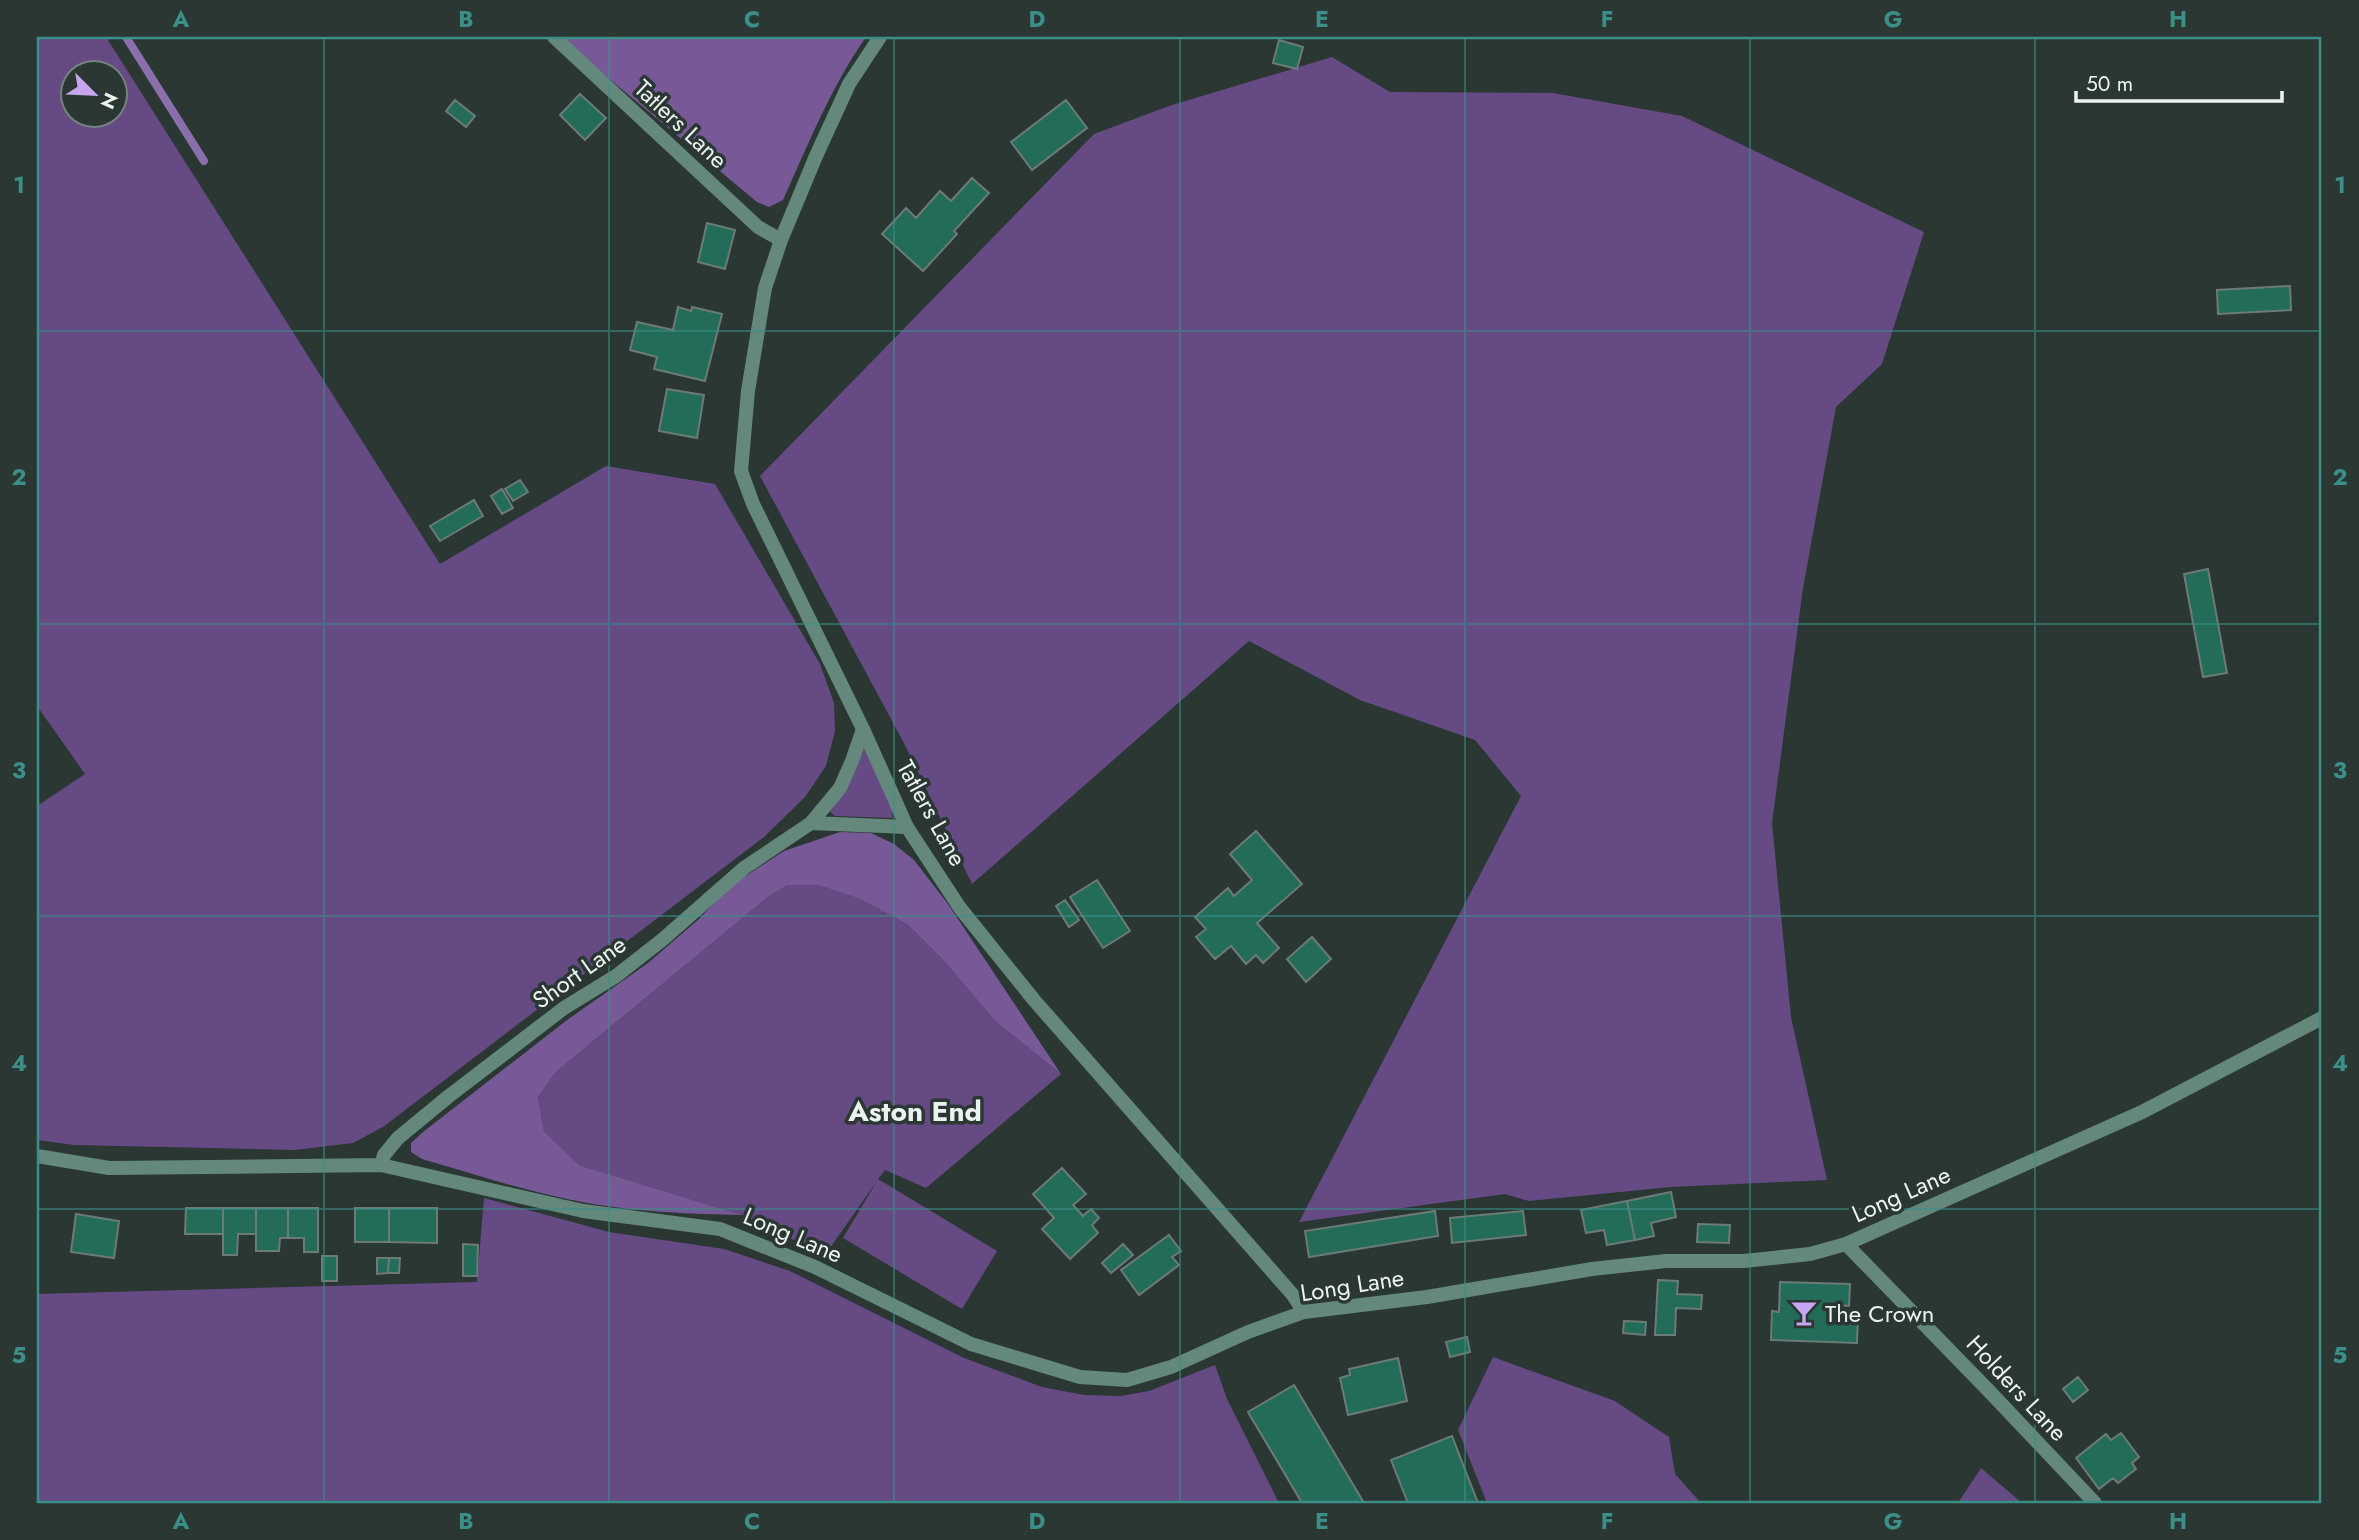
<svg xmlns="http://www.w3.org/2000/svg" width="2359" height="1540" viewBox="0 0 2359 1540" font-family="Jost,sans-serif">
<rect width="100%" height="100%" fill="#2a3733"/>
<path fill="#664a84" fill-rule="evenodd" d="M 37,37 L 106,37 L 440,564 L 606,466 L 715,484 L 820,664 L 834,703 L 835,731 L 826,766 L 805,797 L 764,837 L 383,1127 L 353,1143 L 295,1150 L 74,1145 L 37,1140 L 37,806 L 85,774 L 37,706 ZM 74,74 L 116,74 L 116,116 L 74,116 Z
M 1332,57 L 1390,92 L 1553,93 L 1682,116 L 1924,232 L 1882,364 L 1836,407 L 1803,588 L 1772,823 L 1791,1017 L 1827,1180 L 1671,1187 L 1529,1201 L 1505,1194 L 1299,1222 L 1521,796 L 1475,740 L 1360,700 L 1249,641 L 972,884 L 905,745 L 760,476 L 1094,134 L 1169,106 Z
M 862,749 L 866,749 L 893,808 L 892,818 L 835,816 L 830,812 Z
M 788,885 L 818,885 L 860,899 L 908,925 L 946,963 L 995,1021 L 1061,1074 L 926,1188 L 885,1170 L 878,1179 L 997,1251 L 962,1309 L 843,1238 L 877,1181 L 825,1255 L 742,1215 L 579,1165 L 544,1131 L 538,1097 L 556,1072 L 769,896 Z
M 484,1198 L 609,1232 L 724,1249 L 790,1271 L 964,1358 L 1042,1387 L 1084,1395 L 1121,1396 L 1149,1391 L 1215,1365 L 1227,1399 L 1279,1503 L 37,1503 L 37,1294 L 477,1282 Z
M 1493,1357 L 1615,1401 L 1669,1437 L 1675,1474 L 1701,1503 L 1487,1503 L 1458,1430 Z
M 1981,1468 L 2022,1503 L 1958,1503 Z"/>
<path fill="#765996" d="M 559,37 L 866,37 C 831,87 808,145 783,200 L 769,207 L 757,202 Z
M 840,832 L 871,833 L 894,844 L 914,860 L 948,904 L 1061,1074 L 995,1021 L 946,963 L 908,925 L 860,899 L 818,885 L 788,885 L 769,896 L 556,1072 L 538,1097 L 544,1131 L 579,1165 L 742,1215 C 691,1214 638,1212 587,1203 C 531,1193 477,1175 422,1159 L 411,1152 L 411,1143 L 423,1132 L 567,1020 L 648,963 L 699,919 L 730,886 L 784,851 Z"/>
<g fill="none" stroke-linecap="round" stroke-linejoin="round">
<path stroke="#8b6eac" stroke-width="8" d="M 126,37 L 204,161"/>
</g>
<path fill="#226c59" stroke="#6c7b76" stroke-width="2" d="M 1279,40 L 1303,47 L 1297,69 L 1273,63 Z
M 580,94 L 606,118 L 585,140 L 560,115 Z
M 455,100 L 475,116 L 466,127 L 446,111 Z
M 1066,100 L 1087,128 L 1032,170 L 1011,142 Z
M 972,178 L 989,193 L 954,231 L 957,234 L 923,271 L 882,234 L 906,208 L 916,218 L 940,191 L 951,201 Z
M 707,223 L 735,230 L 725,269 L 698,262 Z
M 2290,286 L 2291,310 L 2218,314 L 2217,290 Z
M 678,307 L 691,311 L 692,307 L 722,314 L 705,381 L 654,369 L 657,357 L 630,350 L 637,322 L 673,330 Z
M 667,389 L 704,395 L 697,438 L 659,431 Z
M 520,480 L 528,492 L 513,501 L 505,489 Z
M 502,489 L 513,508 L 502,514 L 491,496 Z
M 474,500 L 483,516 L 440,541 L 430,526 Z
M 2208,569 L 2227,673 L 2203,677 L 2184,574 Z
M 1256,831 L 1302,884 L 1257,923 L 1279,948 L 1263,963 L 1256,955 L 1246,964 L 1231,946 L 1215,959 L 1196,937 L 1206,929 L 1195,917 L 1228,888 L 1234,896 L 1252,880 L 1230,854 Z
M 1097,880 L 1130,931 L 1103,948 L 1070,897 Z
M 1065,900 L 1079,920 L 1069,927 L 1056,906 Z
M 1312,937 L 1331,959 L 1306,982 L 1287,959 Z
M 1062,1168 L 1086,1194 L 1073,1205 L 1083,1216 L 1091,1209 L 1099,1218 L 1092,1225 L 1098,1233 L 1070,1259 L 1042,1229 L 1054,1218 L 1033,1194 Z
M 1671,1192 L 1676,1217 L 1651,1223 L 1654,1236 L 1635,1240 L 1627,1201 Z
M 1627,1201 L 1635,1240 L 1607,1245 L 1604,1230 L 1586,1233 L 1581,1210 Z
M 186,1208 L 223,1208 L 223,1234 L 185,1234 Z
M 223,1208 L 256,1208 L 256,1234 L 238,1234 L 237,1255 L 223,1255 Z
M 256,1208 L 288,1208 L 288,1238 L 280,1238 L 279,1251 L 256,1251 Z
M 288,1208 L 318,1208 L 318,1252 L 304,1252 L 304,1238 L 288,1238 Z
M 355,1208 L 389,1208 L 389,1242 L 355,1242 Z
M 389,1208 L 437,1208 L 437,1243 L 389,1242 Z
M 1435,1211 L 1438,1236 L 1309,1257 L 1305,1231 Z
M 1523,1211 L 1526,1235 L 1452,1243 L 1450,1218 Z
M 76,1214 L 119,1221 L 114,1258 L 71,1252 Z
M 1698,1224 L 1730,1225 L 1729,1243 L 1697,1242 Z
M 1169,1235 L 1181,1251 L 1172,1257 L 1179,1265 L 1139,1295 L 1121,1270 Z
M 463,1244 L 478,1245 L 477,1276 L 463,1276 Z
M 1123,1244 L 1133,1255 L 1111,1273 L 1102,1263 Z
M 322,1256 L 337,1256 L 337,1281 L 322,1281 Z
M 377,1258 L 389,1258 L 388,1273 L 377,1274 Z
M 389,1258 L 400,1258 L 399,1273 L 388,1273 Z
M 1658,1280 L 1678,1281 L 1677,1294 L 1702,1295 L 1701,1309 L 1676,1308 L 1675,1335 L 1655,1335 Z
M 1780,1282 L 1850,1284 L 1849,1306 L 1837,1305 L 1837,1314 L 1858,1315 L 1857,1343 L 1771,1340 L 1772,1311 L 1779,1312 Z
M 1624,1321 L 1646,1322 L 1645,1335 L 1623,1333 Z
M 1467,1337 L 1470,1352 L 1450,1357 L 1446,1342 Z
M 1398,1358 L 1407,1401 L 1348,1415 L 1340,1378 L 1350,1375 L 1349,1369 Z
M 2078,1377 L 2088,1390 L 2073,1402 L 2063,1389 Z
M 1294,1385 L 1364,1503 L 1302,1503 L 1248,1412 Z
M 2121,1433 L 2139,1457 L 2132,1463 L 2136,1469 L 2118,1483 L 2113,1478 L 2099,1489 L 2076,1458 L 2106,1434 L 2111,1440 Z
M 1452,1436 L 1478,1503 L 1408,1503 L 1391,1460 Z"/>
<g fill="none" stroke-linecap="round" stroke-linejoin="round">
<path stroke="#64887c" stroke-width="14" d="M 554,37 L 758,227 L 781,240
M 880,37 L 849,84 L 816,156 L 781,240 L 765,288 L 748,391 L 741,471 L 753,504 L 863,729 L 907,827 L 960,908 L 1034,1000 L 1293,1295 L 1304,1312
M 811,823 L 907,827
M 37,1156 L 109,1168 L 381,1165 L 583,1211 L 720,1229 L 815,1267 L 971,1344 L 1080,1377 L 1127,1380 L 1171,1367 L 1248,1332 L 1304,1312 L 1427,1297 L 1592,1269 L 1666,1261 L 1744,1261 L 1810,1254 L 1846,1244 L 2142,1112 L 2322,1018
M 381,1165 L 384,1155 L 398,1138 L 449,1096 L 564,1008 L 616,976 L 662,940 L 744,868 L 811,823 L 840,788 L 852,761 L 863,729
M 1846,1244 L 1990,1392 L 2095,1503"/>
</g>
<path fill="none" stroke="#3b8f88" stroke-width="2" stroke-opacity="0.55" d="M 324,37 L 324,1503M 609,37 L 609,1503M 894,37 L 894,1503M 1180,37 L 1180,1503M 1465,37 L 1465,1503M 1750,37 L 1750,1503M 2035,37 L 2035,1503M 37,331 L 2322,331M 37,624 L 2322,624M 37,916 L 2322,916M 37,1209 L 2322,1209"/>
<defs>
<g id="bar-bare" transform="scale(2.1)"><path d="M-6-5H6L.8 .8V4.5H3.5V6h-7V4.5H-.8V.8Z" fill="#c7a6ef" stroke="#2a3733" stroke-width="2.5" paint-order="stroke"/></g>
</defs>
<g fill-rule="evenodd">
<use href="#bar-bare" x="1804" y="1313"/>
</g>
<g text-anchor="middle" dominant-baseline="central" stroke-width="7" stroke-linejoin="round" paint-order="stroke">
<g font-size="24" fill="#ebf3f0" stroke="#2a3733">
<text transform="translate(681 124) rotate(43)">Tatlers Lane</text>
<text transform="translate(932 813) rotate(61)">Tatlers Lane</text>
<text transform="translate(579 972) rotate(-35)">Short Lane</text>
<text transform="translate(1901 1194) rotate(-24)">Long Lane</text>
<text transform="translate(793 1235) rotate(23)">Long Lane</text>
<text transform="translate(1352 1285) rotate(-9)">Long Lane</text>
<text transform="translate(2017 1388) rotate(47)">Holders Lane</text>
</g>
<g font-size="24" fill="#ebf3f0" stroke="#2a3733" text-anchor="start">
<text x="1825" y="1313">The Crown</text>
</g>
<g font-size="28" font-weight="bold" fill="#ebf3f0" stroke="#2a3733">
<text x="915" y="1111">Aston End</text>
</g>
</g>
<rect width="2359" height="1540" fill="none" stroke="#2a3733" stroke-width="77"/>
<g transform="translate(94 94) rotate(114)"><circle r="33" fill="#2a3733" stroke="#77827f" stroke-width="2"/>
<path d="M0-5L12 26L0 18L-12 26Z" fill="#c7a6ef"/>
<text y="-10" font-size="19" font-weight="bold" text-anchor="middle" fill="#ebf3f0">N</text>
</g>
<path d="M2076 91v10h206v-10" fill="none" stroke="#ebf3f0" stroke-width="3.5"/>
<text x="2086" y="91" font-size="21" fill="#ebf3f0" stroke="#2a3733" stroke-width="5" paint-order="stroke">50 m</text>
<rect x="38" y="38" width="2282" height="1464" fill="none" stroke="#3b8f88" stroke-width="2.5"/>
<g font-size="23" text-anchor="middle" font-weight="bold" fill="#3b8f88">
<text x="181" y="27">A</text>
<text x="466" y="27">B</text>
<text x="752" y="27">C</text>
<text x="1037" y="27">D</text>
<text x="1322" y="27">E</text>
<text x="1607" y="27">F</text>
<text x="1893" y="27">G</text>
<text x="2178" y="27">H</text>
<text x="19" y="193">1</text>
<text x="2340" y="193">1</text>
<text x="19" y="485">2</text>
<text x="2340" y="485">2</text>
<text x="19" y="778">3</text>
<text x="2340" y="778">3</text>
<text x="19" y="1071">4</text>
<text x="2340" y="1071">4</text>
<text x="19" y="1363">5</text>
<text x="2340" y="1363">5</text>
<text x="181" y="1529">A</text>
<text x="466" y="1529">B</text>
<text x="752" y="1529">C</text>
<text x="1037" y="1529">D</text>
<text x="1322" y="1529">E</text>
<text x="1607" y="1529">F</text>
<text x="1893" y="1529">G</text>
<text x="2178" y="1529">H</text>
</g>
</svg>
